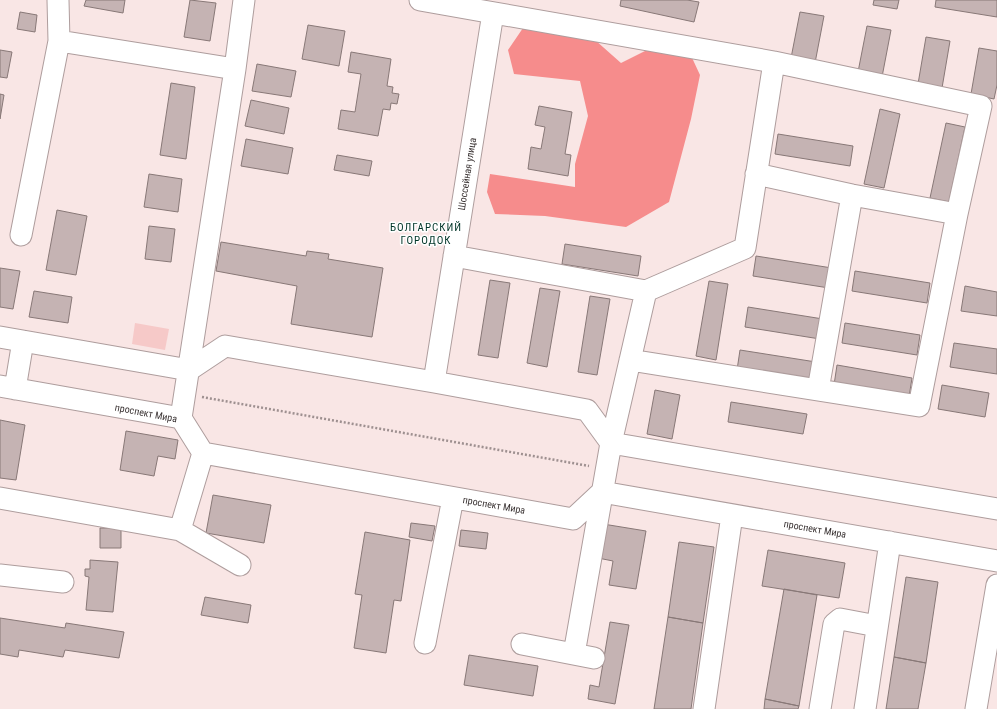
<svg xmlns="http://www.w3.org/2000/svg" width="997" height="709" viewBox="0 0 997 709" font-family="'Roboto Condensed',sans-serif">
<rect width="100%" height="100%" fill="#f9e6e5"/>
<path fill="#f6c9c8" d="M 135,323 L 169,329 L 165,350 L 132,344 Z"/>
<path fill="#f68c8c" d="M 523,28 L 586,32 L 621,63 L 655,46 L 687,47 L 700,75 L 691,119 L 669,202 L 626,227 L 545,216 L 495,214 L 487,192 L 490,174 L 575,187 L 575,164 L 588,116 L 580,81 L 514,74 L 508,50 Z"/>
<path fill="#c5b3b3" stroke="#887877" d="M 86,0 L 125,0 L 123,13 L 84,6 Z
M 190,0 L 216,3 L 210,41 L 184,37 Z
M 621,0 L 687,0 L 699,2 L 694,22 L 620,6 Z
M 874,0 L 899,0 L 897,9 L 873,5 Z
M 936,0 L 997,0 L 997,17 L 935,7 Z
M 20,12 L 37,15 L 35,32 L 17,29 Z
M 800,12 L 824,16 L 815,63 L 791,58 Z
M 308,25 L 345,31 L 339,66 L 302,59 Z
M 867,26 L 891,30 L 882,77 L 858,72 Z
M 926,37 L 950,41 L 942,88 L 918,84 Z
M 979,48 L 997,51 L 997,85 L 994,99 L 971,94 Z
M 0,50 L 12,52 L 7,78 L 0,77 Z
M 351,52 L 391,59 L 387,86 L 393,87 L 392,93 L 399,94 L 397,104 L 391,103 L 390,110 L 383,109 L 378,136 L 338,129 L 341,110 L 355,112 L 361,74 L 348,72 Z
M 257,64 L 296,71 L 291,97 L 252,91 Z
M 171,83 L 195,87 L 186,159 L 160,155 Z
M 0,94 L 4,95 L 0,119 Z
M 251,100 L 289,108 L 284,134 L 245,126 Z
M 539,106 L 572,112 L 565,154 L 571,155 L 568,176 L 528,169 L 531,147 L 541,149 L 545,127 L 535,125 Z
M 880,109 L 900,114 L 884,188 L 864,184 Z
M 946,123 L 965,127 L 949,202 L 930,198 Z
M 778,134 L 853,146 L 850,166 L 775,154 Z
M 246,139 L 293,148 L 288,174 L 241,166 Z
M 337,155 L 372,161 L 369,176 L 334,170 Z
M 149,174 L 182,179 L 178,212 L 144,207 Z
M 57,210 L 87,216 L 76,275 L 46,270 Z
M 149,226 L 175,229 L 171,262 L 145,259 Z
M 221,242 L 306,256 L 307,251 L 329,254 L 328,259 L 383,268 L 372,337 L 291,324 L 297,286 L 216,271 Z
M 565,244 L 641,256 L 638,276 L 562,264 Z
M 756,256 L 832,268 L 829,288 L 753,276 Z
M 0,268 L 20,271 L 13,309 L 0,307 Z
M 855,271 L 930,283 L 927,303 L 852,291 Z
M 490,280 L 510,283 L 498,358 L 478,355 Z
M 709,281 L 728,284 L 716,360 L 696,356 Z
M 965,286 L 997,292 L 997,316 L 961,311 Z
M 540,288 L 560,291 L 547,367 L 527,363 Z
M 34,291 L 72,297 L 68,323 L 29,317 Z
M 590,296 L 610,299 L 597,375 L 578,372 Z
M 748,307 L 823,319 L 820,339 L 745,327 Z
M 845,323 L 920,335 L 917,355 L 842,343 Z
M 954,343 L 997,349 L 997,374 L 950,367 Z
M 740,350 L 816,362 L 813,382 L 737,370 Z
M 837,365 L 912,378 L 909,397 L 834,385 Z
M 942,385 L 989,393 L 985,417 L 938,409 Z
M 655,390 L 680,395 L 672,439 L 647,434 Z
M 731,402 L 807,414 L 803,434 L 728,422 Z
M 0,420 L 25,425 L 16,480 L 0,478 Z
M 126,431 L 178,440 L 175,459 L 158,456 L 154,476 L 120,470 Z
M 213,495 L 271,505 L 264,543 L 206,533 Z
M 411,523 L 435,526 L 432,541 L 409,537 Z
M 603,524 L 646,531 L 636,589 L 609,585 L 613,561 L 598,558 Z
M 100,528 L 121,528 L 121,548 L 100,548 Z
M 461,530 L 488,533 L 486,549 L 459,546 Z
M 365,532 L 410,540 L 401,601 L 394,600 L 386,653 L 354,648 L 362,595 L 355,594 Z
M 679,542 L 714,547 L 703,623 L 668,617 Z
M 768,550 L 845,563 L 839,598 L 762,586 Z
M 90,560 L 118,562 L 113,612 L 86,610 L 89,577 L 85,576 L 85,569 L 90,569 Z
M 906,577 L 938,582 L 926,663 L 894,657 Z
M 784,589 L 817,595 L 799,706 L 765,699 Z
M 205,597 L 251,605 L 248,623 L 201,615 Z
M 668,617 L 703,623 L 691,709 L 654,709 Z
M 0,618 L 65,628 L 66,623 L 124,632 L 119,658 L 65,650 L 63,657 L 19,650 L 18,657 L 0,654 Z
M 610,622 L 629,625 L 615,704 L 588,699 L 590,685 L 599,687 Z
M 469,655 L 538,666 L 533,696 L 464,685 Z
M 894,657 L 926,663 L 918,709 L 886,709 Z
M 765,699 L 799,706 L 798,709 L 764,709 Z"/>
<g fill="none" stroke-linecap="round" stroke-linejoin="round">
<g stroke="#ae9d9d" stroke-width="23">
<path id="minor" d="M 420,0 L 774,62 L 981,106 L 957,214 L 919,406 L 630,360
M 59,41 L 235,69
M 756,174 L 852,195 L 957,214
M 21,235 L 59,41 L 58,0
M 454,256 L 646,291 L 745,248 L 774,62
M 0,337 L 189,370 L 225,346 L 434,382 L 587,410 L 611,443 L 997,509
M 434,382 L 493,13
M 0,386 L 181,418 L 203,453 L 573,519 L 602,492 L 997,561
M 15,389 L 23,341
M 818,390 L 852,195
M 181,418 L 235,69 L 244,0
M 0,498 L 180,530 L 203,453
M 180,530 L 240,565
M 0,575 L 63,582
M 425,643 L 453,498
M 522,644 L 594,658
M 574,654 L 611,443 L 646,291
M 704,709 L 732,515
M 820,709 L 834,624 L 840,619 L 877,626
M 865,709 L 890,542
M 976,709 L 997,585"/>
</g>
<path stroke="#9e9090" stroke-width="2.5" stroke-dasharray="2 2" stroke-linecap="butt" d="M 202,397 L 589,466"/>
<use href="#minor" stroke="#fff" stroke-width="21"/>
</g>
<g text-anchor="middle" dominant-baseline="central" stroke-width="3" stroke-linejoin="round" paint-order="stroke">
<g font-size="10" fill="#3a3333" stroke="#fff">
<text transform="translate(467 174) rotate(-81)">Шоссейная улица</text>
<text transform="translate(146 413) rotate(11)">проспект Мира</text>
<text transform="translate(494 505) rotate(10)">проспект Мира</text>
<text transform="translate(815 529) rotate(10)">проспект Мира</text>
</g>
<g font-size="11" letter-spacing="1" fill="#003528" stroke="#fff">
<text x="426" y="227">БОЛГАРСКИЙ<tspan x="426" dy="13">ГОРОДОК</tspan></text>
</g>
</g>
</svg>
